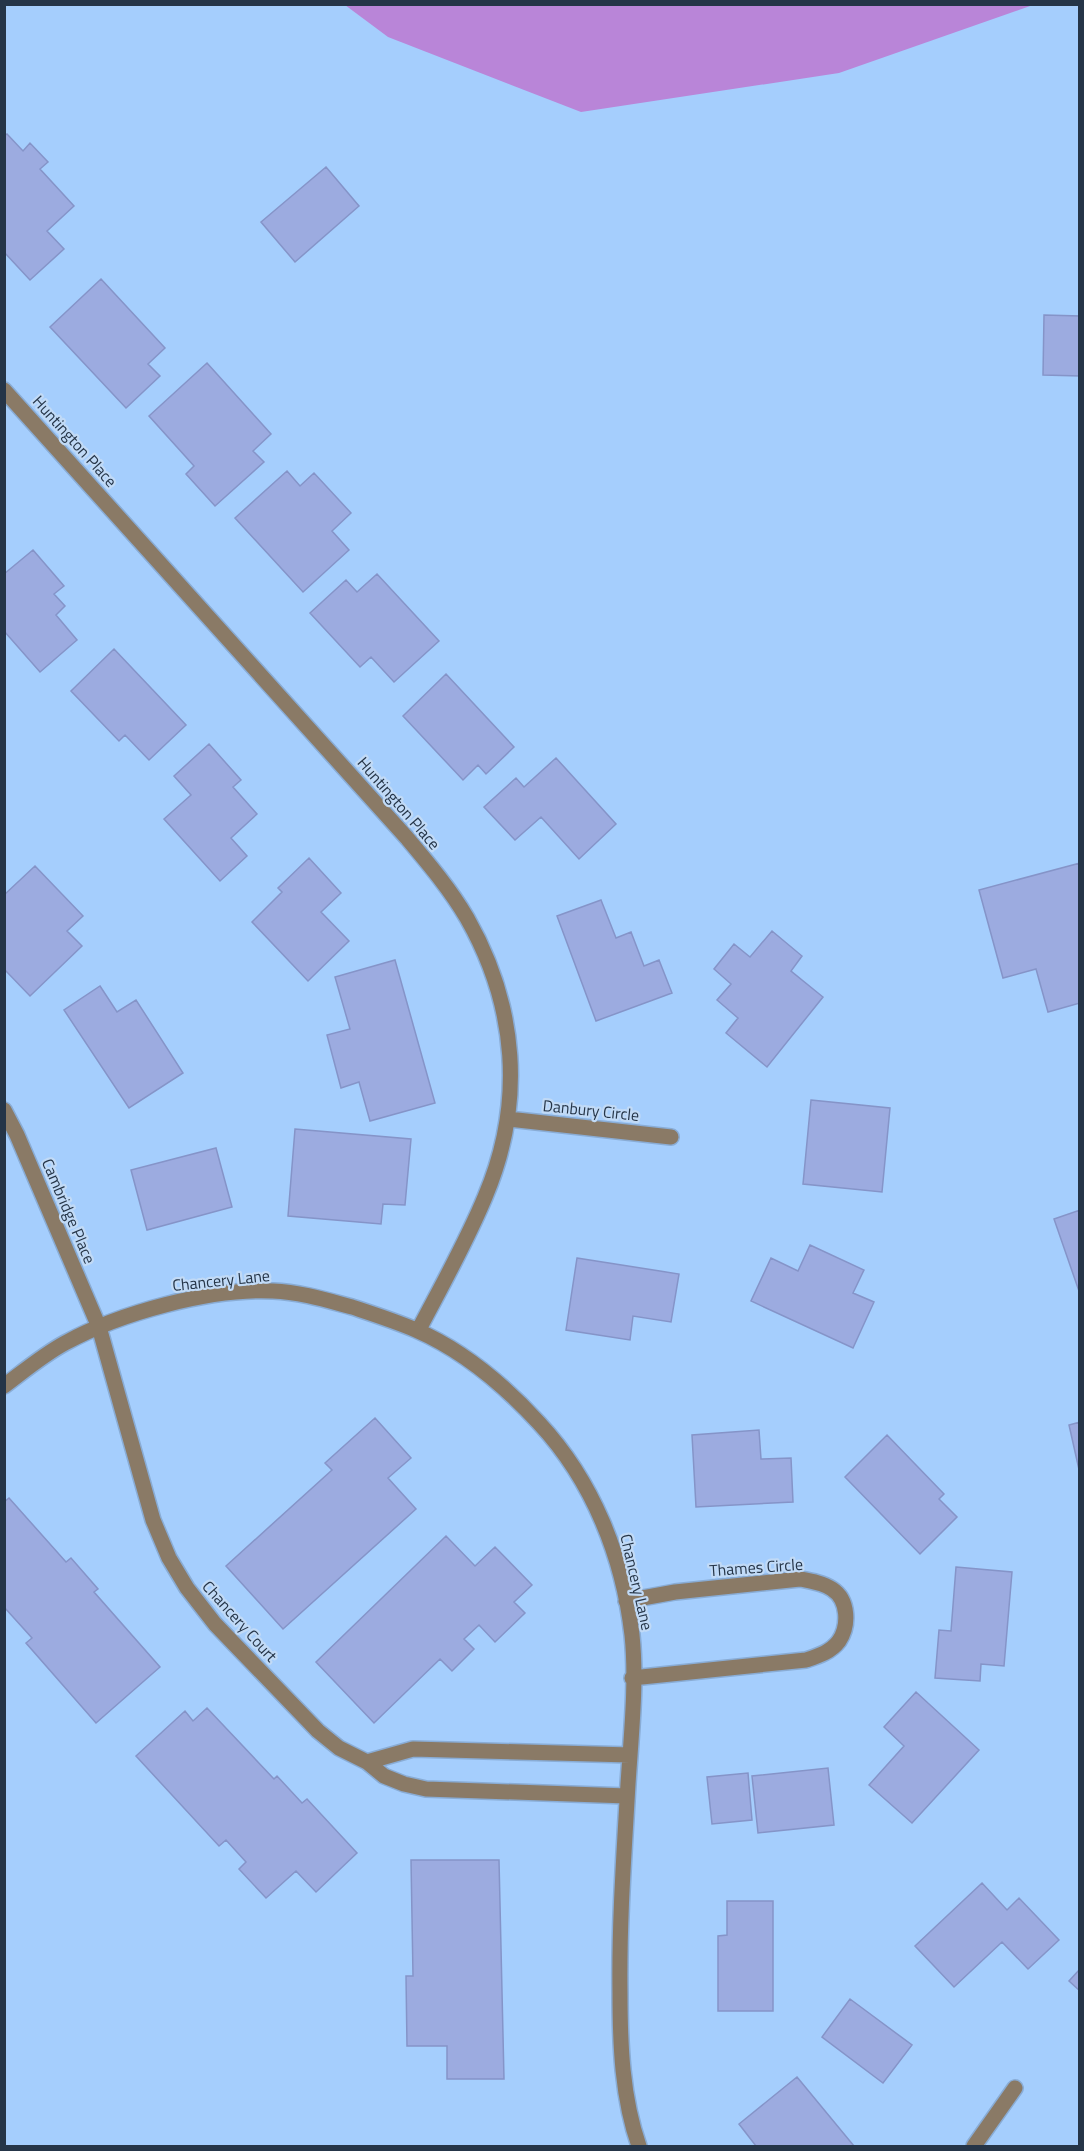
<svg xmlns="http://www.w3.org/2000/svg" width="1084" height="2151" viewBox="0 0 1084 2151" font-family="'Titillium Web',sans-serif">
<rect width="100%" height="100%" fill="#a5cefd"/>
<path fill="#b985d8" d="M 345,5 L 1033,5 L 839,73 L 581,112 L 388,37 Z"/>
<path fill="#9cabe0" stroke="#8594c8" stroke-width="1.5" d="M 7,134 L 23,151 L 30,143 L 48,162 L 40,169 L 74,206 L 47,231 L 64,249 L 30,280 L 4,252 L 4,136 Z
M 326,167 L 359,206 L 295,262 L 261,222 Z
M 101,279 L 165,348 L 148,364 L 160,376 L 126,408 L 50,327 Z
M 1044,315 L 1080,316 L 1080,376 L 1043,375 Z
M 207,363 L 271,434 L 253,451 L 264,462 L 215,506 L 186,474 L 194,466 L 149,416 Z
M 287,471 L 300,486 L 314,473 L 351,513 L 332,531 L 349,550 L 303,592 L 235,518 Z
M 33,550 L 64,586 L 54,594 L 65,606 L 56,615 L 77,640 L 40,672 L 4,631 L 4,574 Z
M 377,574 L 439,641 L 394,682 L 371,657 L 360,667 L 310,613 L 346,580 L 357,592 Z
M 114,649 L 186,725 L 149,760 L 125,735 L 119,741 L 71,691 Z
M 446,674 L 514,747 L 486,774 L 478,765 L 463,780 L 403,716 Z
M 209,744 L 241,780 L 233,787 L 257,814 L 231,838 L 247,856 L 220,881 L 164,819 L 191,795 L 174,776 Z
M 556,758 L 616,824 L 579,859 L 541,817 L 515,840 L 484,807 L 516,778 L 524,787 Z
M 309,858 L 341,893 L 321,912 L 349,941 L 308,981 L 252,922 L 282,892 L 278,888 Z
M 1080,863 L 1080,1003 L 1048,1012 L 1036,969 L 1003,978 L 979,890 Z
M 35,866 L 83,916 L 67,931 L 82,946 L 30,996 L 4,969 L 4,895 Z
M 601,900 L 616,938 L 631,932 L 644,966 L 659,960 L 672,993 L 596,1021 L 557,916 Z
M 772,931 L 802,956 L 791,971 L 823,997 L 767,1067 L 726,1033 L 738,1018 L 717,1000 L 731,984 L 714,969 L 734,944 L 750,957 Z
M 395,960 L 435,1103 L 370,1121 L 359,1082 L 341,1088 L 327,1035 L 350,1029 L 335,977 Z
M 100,986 L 117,1012 L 136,1000 L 183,1073 L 129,1108 L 64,1010 Z
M 811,1100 L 890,1108 L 882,1192 L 803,1184 Z
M 295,1129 L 411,1139 L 405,1205 L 383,1204 L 381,1224 L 288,1216 Z
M 216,1148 L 232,1207 L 147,1230 L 131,1170 Z
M 1080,1210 L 1080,1294 L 1054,1219 Z
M 810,1245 L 864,1270 L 853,1293 L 874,1302 L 853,1348 L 751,1301 L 771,1258 L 798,1271 Z
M 577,1258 L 679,1274 L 671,1322 L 633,1316 L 630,1340 L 566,1330 Z
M 375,1418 L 411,1458 L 388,1478 L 416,1509 L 283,1629 L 226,1566 L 332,1470 L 325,1463 Z
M 1080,1422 L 1080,1474 L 1069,1425 Z
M 759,1430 L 761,1459 L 791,1458 L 793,1502 L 696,1507 L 692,1435 Z
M 887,1435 L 944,1494 L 939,1499 L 957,1517 L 920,1554 L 845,1477 Z
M 9,1498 L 66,1562 L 71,1558 L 98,1589 L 94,1592 L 160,1667 L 96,1723 L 26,1643 L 32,1638 L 4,1607 L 4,1502 Z
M 446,1536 L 475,1566 L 495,1547 L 532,1585 L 514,1602 L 525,1613 L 495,1642 L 479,1625 L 464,1639 L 474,1649 L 452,1671 L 440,1659 L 374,1723 L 316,1662 Z
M 956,1567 L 1012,1572 L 1004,1666 L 981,1664 L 980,1681 L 935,1678 L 939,1630 L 951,1631 Z
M 916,1692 L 979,1750 L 912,1823 L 869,1785 L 904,1746 L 884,1727 Z
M 207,1708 L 274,1779 L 277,1776 L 302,1803 L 307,1799 L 357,1853 L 316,1892 L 296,1871 L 266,1898 L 239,1869 L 246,1862 L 226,1840 L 219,1846 L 136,1756 L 185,1711 L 193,1721 Z
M 828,1768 L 834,1825 L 758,1833 L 752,1776 Z
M 748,1773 L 752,1820 L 712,1824 L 707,1777 Z
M 411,1860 L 499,1860 L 504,2079 L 447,2079 L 447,2046 L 407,2046 L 406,1976 L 413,1976 Z
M 982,1883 L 1007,1910 L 1019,1898 L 1059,1940 L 1028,1969 L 1002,1942 L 954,1987 L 915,1946 Z
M 727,1901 L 773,1901 L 773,2011 L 718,2011 L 718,1936 L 727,1935 Z
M 1080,1969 L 1080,1991 L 1069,1981 Z
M 850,1999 L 912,2045 L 883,2083 L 822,2037 Z
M 797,2077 L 854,2146 L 756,2146 L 739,2124 Z"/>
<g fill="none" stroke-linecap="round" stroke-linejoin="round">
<g stroke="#89acd5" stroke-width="18">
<path id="minor" d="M 4,390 L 407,838 C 428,863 450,889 467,918 C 517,1006 525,1103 485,1197 C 466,1243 441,1287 418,1331
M 4,1110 L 17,1135 L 99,1327 L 153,1520 L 169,1558 L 187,1588 L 215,1624 L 318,1731 L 339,1748 L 367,1762 L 384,1776 L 404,1784 L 426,1789 L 627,1796
M 508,1119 L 671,1137
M 4,1386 C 24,1371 43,1355 65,1343 C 120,1313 210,1288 273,1291 C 300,1292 326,1300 352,1307 C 373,1314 395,1321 416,1330 C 462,1350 505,1386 539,1423 C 593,1481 623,1557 632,1635 C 637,1682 631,1737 628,1784 C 624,1854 619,1923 620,1993 C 620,2044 622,2098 639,2146
M 626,1601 L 675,1592 L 800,1579 C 811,1581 823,1583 832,1589 C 849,1600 849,1626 839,1641 C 831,1652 818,1656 806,1660 L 632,1678
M 367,1762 L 413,1749 L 630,1755
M 974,2146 L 1015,2088"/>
</g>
<use href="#minor" stroke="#8a7a66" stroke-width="15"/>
</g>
<g text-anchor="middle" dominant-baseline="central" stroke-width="4.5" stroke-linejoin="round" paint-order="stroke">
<g font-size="16" fill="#253548" stroke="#c1daf6">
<text transform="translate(75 441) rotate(48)">Huntington Place</text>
<text transform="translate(399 803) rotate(49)">Huntington Place</text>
<text transform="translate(591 1110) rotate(6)">Danbury Circle</text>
<text transform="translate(69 1211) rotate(67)">Cambridge Place</text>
<text transform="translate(221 1280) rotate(-6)">Chancery Lane</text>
<text transform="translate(756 1567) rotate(-4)">Thames Circle</text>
<text transform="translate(637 1582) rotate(77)">Chancery Lane</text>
<text transform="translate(240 1621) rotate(48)">Chancery Court</text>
</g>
</g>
<rect width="1084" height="2151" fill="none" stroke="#253548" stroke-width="12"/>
</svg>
